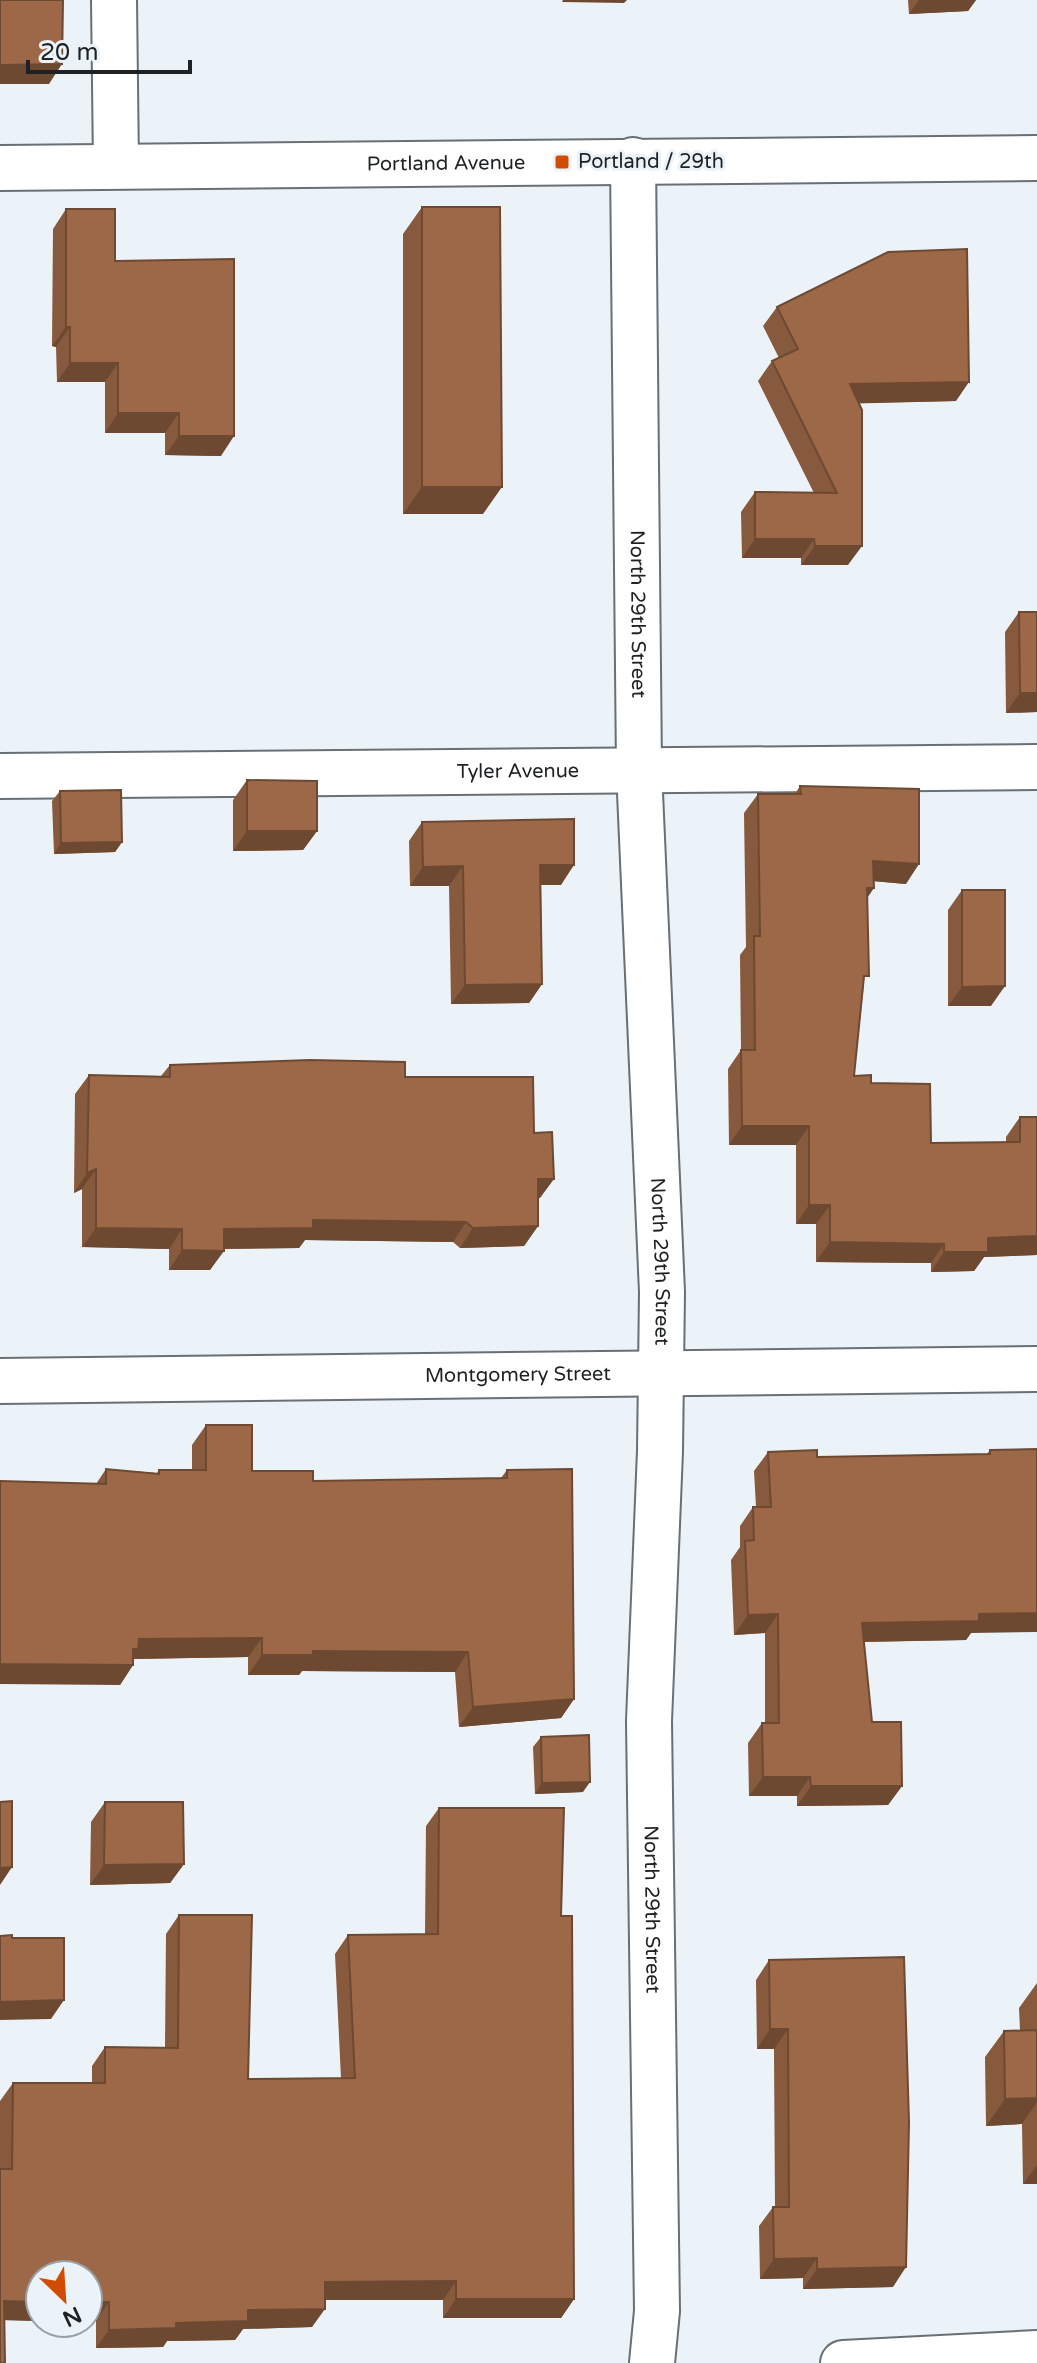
<svg xmlns="http://www.w3.org/2000/svg" width="1037" height="2363" viewBox="0 0 1037 2363" font-family="'Varela Round',sans-serif">
<rect width="100%" height="100%" fill="#ebf3f9"/>
<g fill="none" stroke-linecap="round" stroke-linejoin="round">
<g stroke="#686f75" stroke-width="48">
<g id="minor">
<path d="M 114,0 L 116,166"/>
<path id="s1" d="M 633,160 L 639,770 L 662,1292 L 660,1451 L 649,1721 L 657,2311 L 652,2363"/>
<path id="s2" d="M 0,776 L 1037,767"/>
<path d="M 843,2363 L 1037,2353"/>
</g>
</g>
<g stroke="#686f75" stroke-width="48">
<g id="tertiary">
<path id="s3" d="M 0,168 L 1037,158"/>
<path id="s4" d="M 0,1381 L 1037,1369"/>
</g>
</g>
<use href="#minor" stroke="#fff" stroke-width="44"/>
<use href="#tertiary" stroke="#fff" stroke-width="44"/>
</g>
<path fill="#87593d" d="M 908,0 L 976,0 L 968,11 L 909,14 Z
M 422,207 L 483,514 L 403,514 L 403,234 Z
M 66,209 L 115,261 L 221,456 L 165,455 L 165,433 L 105,433 L 105,382 L 57,382 L 56,347 L 52,346 L 53,229 Z
M 777,307 L 956,401 L 859,403 L 848,565 L 801,565 L 801,558 L 742,558 L 741,512 L 755,492 L 814,493 L 758,381 L 772,361 L 779,358 L 763,326 Z
M 1019,612 L 1037,712 L 1006,713 L 1005,632 Z
M 247,780 L 317,831 L 303,850 L 233,851 L 233,800 Z
M 800,786 L 906,884 L 874,881 L 867,898 L 864,984 L 854,1076 L 871,1083 L 931,1143 L 1006,1142 L 1006,1137 L 1020,1117 L 1037,1117 L 1037,1255 L 984,1257 L 974,1271 L 931,1272 L 931,1263 L 816,1262 L 816,1224 L 796,1224 L 796,1145 L 729,1145 L 728,1069 L 741,1050 L 740,955 L 746,947 L 744,813 L 758,794 L 795,794 Z
M 60,791 L 122,842 L 115,852 L 54,854 L 52,801 Z
M 422,822 L 561,885 L 541,885 L 542,984 L 529,1003 L 451,1004 L 449,886 L 410,886 L 409,841 Z
M 962,890 L 991,1006 L 948,1006 L 948,910 Z
M 170,1065 L 405,1077 L 534,1133 L 540,1198 L 538,1198 L 538,1226 L 524,1246 L 460,1248 L 453,1242 L 305,1240 L 299,1248 L 224,1249 L 210,1270 L 169,1270 L 169,1249 L 82,1247 L 82,1189 L 74,1193 L 75,1094 L 89,1075 L 161,1076 Z
M 206,1425 L 252,1471 L 313,1481 L 501,1478 L 507,1470 L 574,1699 L 561,1718 L 459,1727 L 455,1672 L 302,1671 L 299,1675 L 248,1675 L 248,1657 L 133,1659 L 133,1665 L 120,1685 L 96,1484 L 106,1469 L 157,1473 L 159,1470 L 192,1470 L 192,1445 Z
M 990,1450 L 971,1633 L 966,1640 L 864,1642 L 872,1722 L 902,1786 L 888,1805 L 797,1806 L 797,1796 L 749,1796 L 748,1743 L 762,1723 L 765,1723 L 765,1633 L 734,1635 L 731,1560 L 740,1547 L 740,1526 L 753,1507 L 756,1507 L 754,1471 L 768,1452 L 817,1457 L 987,1454 Z
M 541,1737 L 583,1792 L 535,1794 L 533,1747 Z
M 105,1802 L 184,1864 L 170,1883 L 90,1885 L 91,1822 Z
M 439,1808 L 561,1916 L 574,2299 L 561,2318 L 443,2318 L 443,2300 L 325,2300 L 312,2327 L 243,2329 L 235,2340 L 167,2341 L 163,2347 L 96,2348 L 96,2321 L 88,2321 L 88,2275 L 40,2275 L 40,2321 L 4,2320 L 0,2363 L 0,2101 L 13,2083 L 92,2083 L 92,2066 L 105,2047 L 165,2047 L 166,1934 L 179,1915 L 248,2079 L 341,2078 L 335,1954 L 348,1935 L 425,1934 L 426,1826 Z
M 769,1960 L 893,2287 L 803,2289 L 803,2278 L 760,2279 L 759,2226 L 773,2207 L 775,2207 L 774,2049 L 757,2049 L 756,1980 Z
M 1037,1983 L 1037,2184 L 1023,2184 L 1022,2124 L 986,2126 L 985,2057 L 1004,2031 L 1020,2030 L 1019,2008 Z"/>
<path fill="#6e4932" d="M 563,0 L 627,0 L 624,3 L 562,2 Z
M 919,0 L 976,0 L 968,11 L 909,14 Z
M 62,64 L 49,84 L 0,84 L 0,65 Z
M 66,327 L 70,327 L 56,347 L 52,346 Z
M 70,363 L 118,363 L 105,382 L 57,382 Z
M 969,382 L 956,401 L 836,404 L 850,384 Z
M 118,413 L 179,413 L 165,433 L 105,433 Z
M 179,436 L 234,436 L 221,456 L 165,455 Z
M 422,487 L 502,487 L 483,514 L 403,514 Z
M 755,539 L 814,539 L 801,558 L 742,558 Z
M 815,546 L 862,546 L 848,565 L 801,565 Z
M 1020,693 L 1037,693 L 1037,712 L 1006,713 Z
M 247,831 L 317,831 L 303,850 L 233,851 Z
M 122,842 L 115,852 L 54,854 L 61,843 Z
M 873,861 L 919,864 L 906,884 L 860,880 Z
M 540,865 L 574,865 L 561,885 L 527,885 Z
M 463,866 L 449,886 L 410,886 L 423,867 Z
M 867,888 L 874,888 L 861,907 Z
M 542,984 L 529,1003 L 451,1004 L 465,985 Z
M 1005,986 L 991,1006 L 948,1006 L 962,987 Z
M 742,1126 L 809,1126 L 796,1145 L 729,1145 Z
M 96,1169 L 82,1189 L 74,1193 L 87,1173 Z
M 538,1179 L 554,1179 L 540,1198 L 524,1199 Z
M 809,1205 L 830,1205 L 816,1224 L 796,1224 Z
M 313,1220 L 466,1222 L 453,1242 L 305,1240 L 299,1248 L 210,1249 L 224,1229 Z
M 538,1226 L 524,1246 L 460,1248 L 473,1228 Z
M 96,1228 L 182,1229 L 169,1249 L 82,1247 Z
M 1037,1236 L 1037,1255 L 984,1257 L 974,1271 L 931,1272 L 944,1252 L 988,1238 Z
M 830,1242 L 944,1244 L 931,1263 L 816,1262 Z
M 182,1250 L 224,1251 L 210,1270 L 169,1270 Z
M 1037,1613 L 1037,1632 L 971,1633 L 966,1640 L 848,1642 L 862,1623 L 979,1614 Z
M 778,1614 L 765,1633 L 734,1635 L 748,1615 Z
M 262,1638 L 248,1657 L 132,1659 L 133,1665 L 120,1685 L 0,1684 L 0,1664 L 139,1639 Z
M 313,1651 L 468,1652 L 455,1672 L 302,1671 L 299,1675 L 248,1675 L 262,1655 Z
M 574,1699 L 561,1718 L 459,1727 L 473,1707 Z
M 763,1777 L 810,1777 L 797,1796 L 749,1796 Z
M 590,1782 L 583,1792 L 535,1794 L 542,1783 Z
M 811,1786 L 902,1786 L 888,1805 L 797,1806 Z
M 184,1864 L 170,1883 L 90,1885 L 104,1865 Z
M 12,1867 L 0,1885 L 0,1868 Z
M 64,2000 L 51,2019 L 0,2020 L 0,2002 Z
M 770,2029 L 788,2029 L 774,2049 L 757,2049 Z
M 1037,2098 L 1037,2102 L 1022,2124 L 986,2126 L 1005,2099 Z
M 1037,2165 L 1037,2184 L 1023,2184 Z
M 817,2258 L 803,2278 L 760,2279 L 774,2259 Z
M 906,2267 L 893,2287 L 803,2289 L 817,2269 Z
M 456,2281 L 443,2300 L 311,2300 L 325,2282 Z
M 456,2299 L 574,2299 L 561,2318 L 443,2318 Z
M 4,2301 L 40,2302 L 40,2321 L 0,2320 Z
M 88,2302 L 109,2302 L 96,2321 L 88,2321 Z
M 325,2309 L 312,2327 L 243,2329 L 235,2340 L 167,2341 L 163,2347 L 96,2348 L 109,2330 L 176,2323 L 248,2310 Z"/>
<path fill="#9d6847" stroke="#6e4932" stroke-width="2" d="M 0,0 L 63,0 L 62,64 L 0,65 Z
M 422,207 L 500,207 L 502,487 L 422,487 Z
M 66,209 L 115,209 L 115,261 L 234,259 L 234,436 L 179,436 L 179,413 L 118,413 L 118,363 L 70,363 L 70,327 L 66,327 Z
M 967,249 L 969,382 L 850,384 L 862,410 L 862,546 L 815,546 L 814,539 L 755,539 L 755,492 L 837,493 L 772,361 L 798,349 L 777,307 L 888,252 Z
M 1019,612 L 1037,612 L 1037,693 L 1020,693 Z
M 247,780 L 317,781 L 317,831 L 247,831 Z
M 800,786 L 919,789 L 919,864 L 873,861 L 874,888 L 867,888 L 869,976 L 864,976 L 854,1076 L 871,1075 L 871,1083 L 930,1084 L 931,1143 L 1020,1142 L 1020,1117 L 1037,1117 L 1037,1236 L 988,1238 L 988,1252 L 944,1252 L 944,1244 L 830,1242 L 830,1205 L 809,1205 L 809,1126 L 742,1126 L 741,1050 L 755,1050 L 754,936 L 760,936 L 758,794 L 801,794 Z
M 121,790 L 122,842 L 61,843 L 60,791 Z
M 574,819 L 574,865 L 540,865 L 542,984 L 465,985 L 463,866 L 423,867 L 422,822 Z
M 962,890 L 1005,890 L 1005,986 L 962,987 Z
M 310,1060 L 405,1062 L 405,1077 L 533,1077 L 534,1133 L 552,1132 L 554,1179 L 538,1179 L 538,1226 L 473,1228 L 466,1222 L 313,1220 L 313,1228 L 224,1229 L 224,1251 L 182,1250 L 182,1229 L 96,1228 L 96,1169 L 87,1173 L 89,1075 L 170,1077 L 170,1065 Z
M 206,1425 L 252,1425 L 252,1471 L 313,1471 L 313,1481 L 507,1478 L 507,1470 L 572,1469 L 574,1699 L 473,1707 L 468,1652 L 313,1651 L 313,1655 L 262,1655 L 262,1638 L 139,1639 L 138,1649 L 133,1649 L 133,1665 L 0,1664 L 0,1481 L 106,1484 L 106,1469 L 159,1474 L 159,1470 L 206,1470 Z
M 1037,1449 L 1037,1613 L 979,1614 L 979,1621 L 862,1623 L 872,1722 L 901,1722 L 902,1786 L 811,1786 L 810,1777 L 763,1777 L 762,1723 L 779,1723 L 778,1614 L 748,1615 L 745,1541 L 754,1540 L 753,1507 L 771,1507 L 768,1452 L 817,1450 L 817,1457 L 990,1454 L 990,1450 Z
M 589,1735 L 590,1782 L 542,1783 L 541,1737 Z
M 12,1801 L 12,1867 L 0,1868 L 0,1802 Z
M 105,1802 L 183,1802 L 184,1864 L 104,1865 Z
M 439,1808 L 564,1808 L 561,1916 L 572,1916 L 574,2299 L 456,2299 L 456,2281 L 325,2282 L 325,2309 L 248,2310 L 248,2321 L 176,2323 L 176,2328 L 109,2330 L 109,2302 L 88,2302 L 88,2275 L 40,2275 L 40,2302 L 4,2301 L 5,2363 L 0,2363 L 0,2169 L 12,2169 L 13,2083 L 105,2083 L 105,2047 L 178,2048 L 179,1915 L 252,1915 L 248,2079 L 355,2078 L 348,1935 L 438,1934 Z
M 12,1935 L 12,1938 L 64,1938 L 64,2000 L 0,2002 L 0,1936 Z
M 904,1957 L 909,2122 L 906,2267 L 817,2269 L 817,2258 L 774,2259 L 773,2207 L 789,2207 L 788,2029 L 770,2029 L 769,1960 Z
M 1037,2030 L 1037,2098 L 1005,2099 L 1004,2031 Z"/>
<rect fill="#d24d04" stroke="#ebf3f9" stroke-width="3" x="554" y="154" width="16" height="16" rx="4"/>
<g text-anchor="middle" dominant-baseline="central" stroke-width="6" stroke-linejoin="round" paint-order="stroke">
<g font-size="20" fill="#1f2224" stroke="#ebf3f9" text-anchor="start">
<text x="578" y="162">Portland / 29th</text>
</g>
<g font-size="20" fill="#1f2224" stroke="#ebf3f9">
<text stroke="none"><textPath href="#s3" startOffset="446">Portland Avenue</textPath></text>
<text stroke="none"><textPath href="#s1" startOffset="454">North 29th Street</textPath></text>
<text stroke="none"><textPath href="#s2" startOffset="518">Tyler Avenue</textPath></text>
<text stroke="none"><textPath href="#s1" startOffset="1102">North 29th Street</textPath></text>
<text stroke="none"><textPath href="#s4" startOffset="518">Montgomery Street</textPath></text>
<text stroke="none"><textPath href="#s1" startOffset="1750">North 29th Street</textPath></text>
</g>
</g>
<g transform="translate(64 2299) rotate(155)"><circle r="38" fill="#ebf3f9" stroke="#999fa4" stroke-width="2"/>
<path d="M0-6L14 30L0 20L-14 30Z" fill="#d24d04"/>
<text y="-12" font-size="22" font-weight="bold" text-anchor="middle" fill="#1f2224">N</text>
</g>
<path d="M28 60v12h162v-12" fill="none" stroke="#1f2224" stroke-width="4"/>
<text x="40" y="60" font-size="24" fill="#1f2224" stroke="#ebf3f9" stroke-width="6" paint-order="stroke">20 m</text>
</svg>
